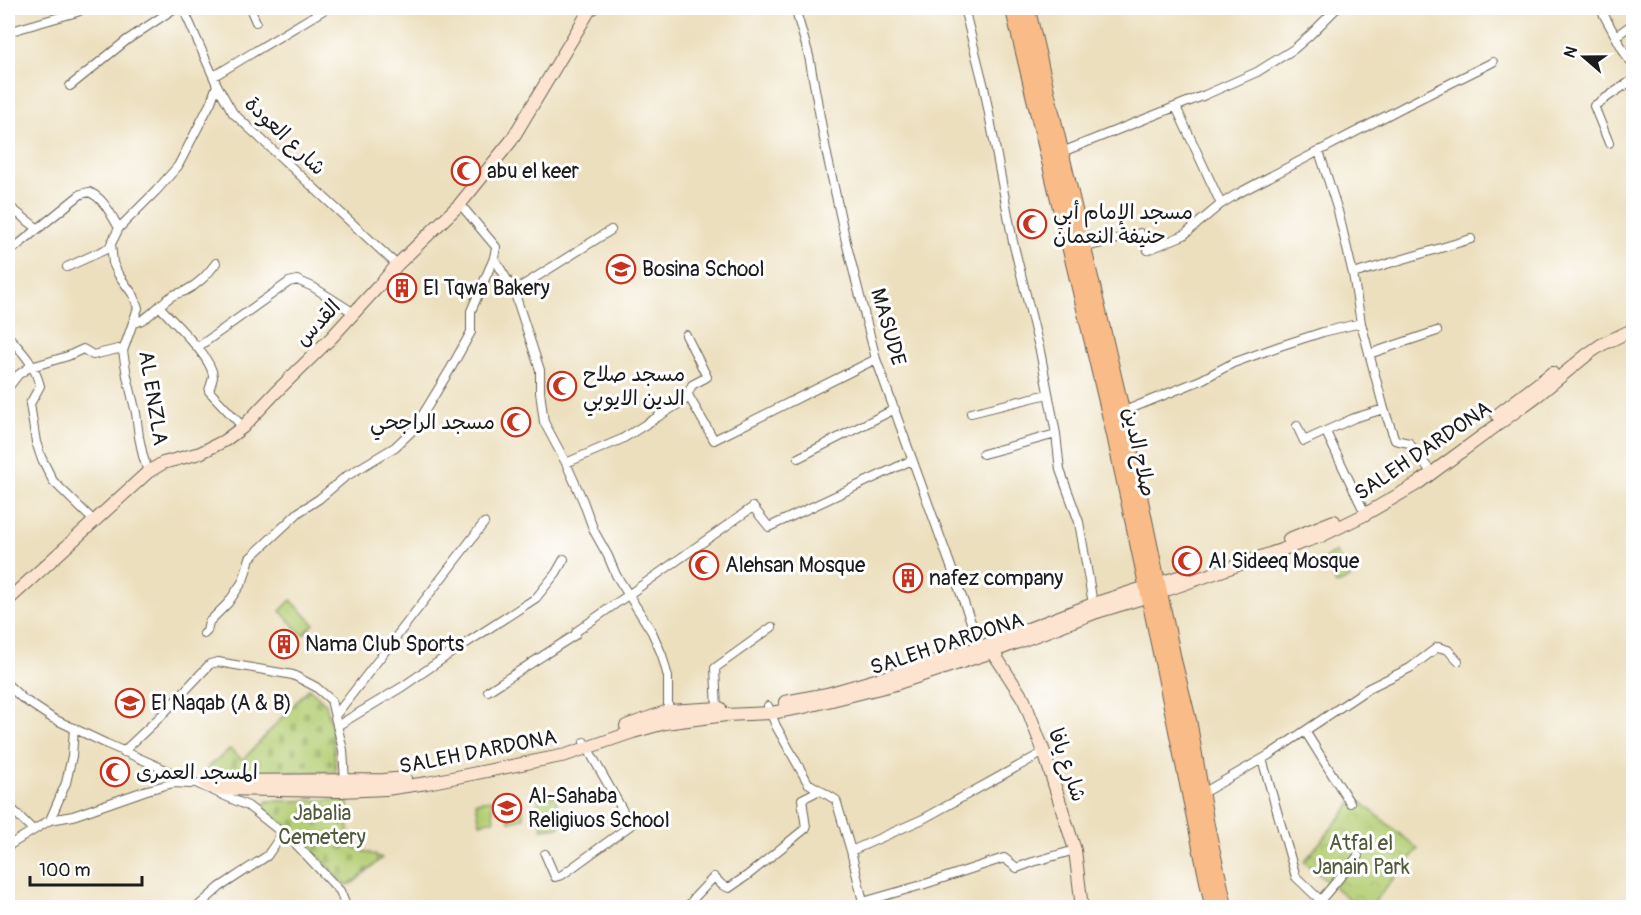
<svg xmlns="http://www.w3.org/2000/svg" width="1641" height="915" viewBox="0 0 1641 915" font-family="Pangolin,'Playpen Sans Arabic',sans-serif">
<defs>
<pattern id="cemetery-stones" width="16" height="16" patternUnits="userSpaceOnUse" patternTransform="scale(1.5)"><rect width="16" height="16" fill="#b4ce73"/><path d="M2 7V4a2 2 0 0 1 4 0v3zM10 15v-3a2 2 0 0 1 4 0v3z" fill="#9ab063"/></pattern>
<pattern id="park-crowns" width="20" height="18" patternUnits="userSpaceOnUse" patternTransform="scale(1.5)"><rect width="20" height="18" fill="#b4ce73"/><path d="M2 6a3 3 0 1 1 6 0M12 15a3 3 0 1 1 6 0" fill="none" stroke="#9ab063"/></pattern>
</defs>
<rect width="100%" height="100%" fill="#fff"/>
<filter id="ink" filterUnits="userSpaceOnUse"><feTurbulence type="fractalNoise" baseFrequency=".0167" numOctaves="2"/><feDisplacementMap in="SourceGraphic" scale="12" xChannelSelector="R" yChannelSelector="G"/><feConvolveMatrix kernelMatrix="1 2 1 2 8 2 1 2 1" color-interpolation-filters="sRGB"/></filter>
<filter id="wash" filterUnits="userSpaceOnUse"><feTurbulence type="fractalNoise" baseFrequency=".008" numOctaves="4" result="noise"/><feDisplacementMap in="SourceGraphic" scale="24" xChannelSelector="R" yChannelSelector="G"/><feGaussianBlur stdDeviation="1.35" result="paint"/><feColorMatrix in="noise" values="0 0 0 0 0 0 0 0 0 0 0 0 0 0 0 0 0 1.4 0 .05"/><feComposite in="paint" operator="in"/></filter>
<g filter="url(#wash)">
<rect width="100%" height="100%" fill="#ecdfbd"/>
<path fill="url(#cemetery-stones)" stroke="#687548" stroke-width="1.5" d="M 309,688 L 326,704 L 332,729 L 336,772 L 212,773 L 207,768 L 230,749 L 243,760 Z
M 348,800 L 349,845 L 382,858 L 354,882 L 347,885 L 301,839 L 268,812 L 264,807 L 267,801 Z"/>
<path fill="url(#park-crowns)" stroke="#687548" stroke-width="1.5" d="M 1356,798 L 1418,849 L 1370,907 L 1359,907 L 1304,862 Z"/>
<path fill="#b4ce73" stroke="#687548" stroke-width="1.5" d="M 1336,552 L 1350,578 L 1336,585 L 1323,559 Z
M 291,600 L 314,624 L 303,635 L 280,611 Z
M 556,796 L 560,827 L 542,829 L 538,798 Z
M 491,800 L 494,820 L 480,823 L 476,802 Z
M 520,800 L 524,818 L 509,821 L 505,803 Z"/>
</g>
<g filter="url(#ink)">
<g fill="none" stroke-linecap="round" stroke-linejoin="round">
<g stroke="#656054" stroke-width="10">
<path id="street" d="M 183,8 L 217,85 L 233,113 L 397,265
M 250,8 L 256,22
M 795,8 L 809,56 L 826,150 L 846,242 L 876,359 L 980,647
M 964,8 L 984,87 L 1013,242 L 1040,351 L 1056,434 L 1060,470 L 1079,522 L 1093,604
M 1600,8 L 1627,57 L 1634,65
M 8,32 L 77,12 L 85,8
M 1616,36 L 1634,23
M 214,76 L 327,8
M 70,86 L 127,40 L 175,8
M 1176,107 L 1221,204
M 1609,143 L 1594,106 L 1634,79
M 1319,151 L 1338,211 L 1353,274 L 1361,323 L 1384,409 L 1395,440 L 1409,443 L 1428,468
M 1062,152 L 1205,95 L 1257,72 L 1294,49 L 1310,35 L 1337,8
M 460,204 L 496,247 L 494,258 L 514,291 L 540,370 L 540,392 L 544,422 L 566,463 L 583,501 L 594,531 L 608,556 L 616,575 L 652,632 L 662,655 L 668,677 L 668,711
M 8,209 L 11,208 L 37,228
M 1083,248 L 1140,233 L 1148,250 L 1184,235 L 1221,204 L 1237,194 L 1407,105 L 1493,62
M 8,253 L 81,194 L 89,192 C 104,198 111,215 119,228
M 67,267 L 111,247
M 1353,274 L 1471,239
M 514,291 L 611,230
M 160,307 C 173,322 213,358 213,377 C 212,382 210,387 209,391 L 243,427
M 134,323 C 152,318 157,305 172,296 C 176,293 181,293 185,291 C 199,284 207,275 216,263
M 8,336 C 23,353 34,363 40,386 L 30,404 L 36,442 L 41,457 L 53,481 L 94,521
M 198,347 L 289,282 L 297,280 L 313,287 L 354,313
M 1369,354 L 1437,331
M 8,388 L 18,375 L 28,368 L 68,356 L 83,349 L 93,355 L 118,349 L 123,351
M 688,395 L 714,440 L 876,359
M 1122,412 L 1201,380 L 1233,363 L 1280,346 L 1323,332 L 1361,323
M 971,413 L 1048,394
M 1297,426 L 1304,441 L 1354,418 L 1384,409
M 1326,432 L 1362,507
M 983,454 L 1056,434
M 798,458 L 895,409
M 566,463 L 622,439 L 685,400 L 692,385 L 707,377 L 686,335
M 148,472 L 143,456 L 139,437 L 136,413 L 127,376 L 123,351 L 138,308 L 134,296 L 118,274 L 113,263 L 111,244 L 119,228 L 156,191 L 178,166 L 211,102 L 217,85
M 204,634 L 207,631 L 209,622 L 228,603 L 243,581 L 250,558 L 299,512 L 319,499 L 345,477 L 395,447 L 414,429 L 451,368 L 471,332 L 471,311 L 494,258
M 8,685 L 22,698 L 52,718 L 107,744 L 248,806 L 294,842 L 340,891 L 347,908
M 488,691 L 575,635 L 577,631 L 753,507 L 769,527 L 912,460
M 768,706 L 776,726 L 808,783 L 836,800 L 851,851 L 863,902 L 922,885 L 1004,858 L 1017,868 L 1033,862 L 1075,850
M 717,709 L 715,668 L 772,627
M 335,716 L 484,523
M 337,726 L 402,687 L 454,651 L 536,598 L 556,573 L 564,559
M 1305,731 L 1350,803
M 123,752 L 162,715 L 210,664 L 218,662 L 293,675 L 316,687 L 331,700 L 343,750 L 345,781
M 1262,759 L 1296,877 L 1320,900
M 1201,794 L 1269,755 L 1369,688 L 1410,668 L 1438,647 L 1448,650 L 1458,661
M 8,805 L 33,830
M 50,820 L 66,783 L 72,756 L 74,728
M 8,846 L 50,820 L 73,816 L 147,790 L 174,783 L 190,784
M 851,851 L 923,819 L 1044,752
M 545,854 L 555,877 L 562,875 L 631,825 L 584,742
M 196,908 L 220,887 L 267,856 L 283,833
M 687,908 L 695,897 L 714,877 L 722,885 L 729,888 L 748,875 L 806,828 L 802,799 L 820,790
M 1314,908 L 1358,856"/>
</g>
<g stroke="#656054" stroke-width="14">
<path id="secondary" d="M 1497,415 L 1552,373
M 1289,539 L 1334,521
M 8,600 L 148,472 L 163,463 L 200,453 L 224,441 L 243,427 L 276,392 L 332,337 L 384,280 L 397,265 L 460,204 L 511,141 L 589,11 L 593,8
M 989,646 L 1024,700 L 1044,752 L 1075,850 L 1082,908
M 785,702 L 827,694 L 889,676 L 989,644 L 1093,604 L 1185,575
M 626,726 L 668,711 L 720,708
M 205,783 L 216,789 L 340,791 L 386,789 L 427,783 L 566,755 L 633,732 L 665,723 L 726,715 L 771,713 L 804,707 L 892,685 L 992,652 L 1097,612 L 1149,596 L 1321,536 L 1364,515 L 1417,484 L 1538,395 L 1588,354 L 1601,345 L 1634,329
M 205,783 L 214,781 L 384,780 L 405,778"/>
</g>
<g stroke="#656054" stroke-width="17">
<path id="highway" d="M 1013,8 L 1114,433 L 1147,587 L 1213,908
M 1027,8 L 1122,412 L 1174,662 L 1189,722 L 1206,823 L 1225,908"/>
</g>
<use href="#street" stroke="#fff" stroke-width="8"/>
<use href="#secondary" stroke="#fde4d0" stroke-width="12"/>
<use href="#highway" stroke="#f9bc89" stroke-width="15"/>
</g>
</g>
<defs>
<g id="mosque-ring" transform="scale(1.5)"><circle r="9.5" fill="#fff" stroke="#c8321e" stroke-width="1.5"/><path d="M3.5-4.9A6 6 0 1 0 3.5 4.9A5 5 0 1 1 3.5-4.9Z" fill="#c8321e"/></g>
<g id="school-ring" transform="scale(1.5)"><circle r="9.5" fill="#fff" stroke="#c8321e" stroke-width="1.5"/><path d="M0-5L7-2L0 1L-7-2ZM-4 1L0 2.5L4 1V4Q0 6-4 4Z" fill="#c8321e"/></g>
<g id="building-ring" transform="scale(1.5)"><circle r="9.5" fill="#fff" stroke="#c8321e" stroke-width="1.5"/><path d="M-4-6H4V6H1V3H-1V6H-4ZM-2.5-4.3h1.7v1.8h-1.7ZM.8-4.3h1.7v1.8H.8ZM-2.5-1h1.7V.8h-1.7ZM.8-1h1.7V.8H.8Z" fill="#c8321e"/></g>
</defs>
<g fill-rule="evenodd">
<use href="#mosque-ring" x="466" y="171"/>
<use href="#mosque-ring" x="1032" y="224"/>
<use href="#school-ring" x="621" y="269"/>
<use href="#building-ring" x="402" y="288"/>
<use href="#mosque-ring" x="562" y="386"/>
<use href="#mosque-ring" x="516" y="422"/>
<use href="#mosque-ring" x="1187" y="561"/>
<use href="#mosque-ring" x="704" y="565"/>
<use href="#building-ring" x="908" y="578"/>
<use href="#building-ring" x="284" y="644"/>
<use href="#school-ring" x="130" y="703"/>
<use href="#mosque-ring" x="115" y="772"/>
<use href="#school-ring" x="507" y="808"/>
</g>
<g text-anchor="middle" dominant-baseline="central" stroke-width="6" stroke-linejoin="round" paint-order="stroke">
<g font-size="21" fill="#1c1c1c" stroke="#fff">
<text transform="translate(285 136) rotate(44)">شارع العودة</text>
<text transform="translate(318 323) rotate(-46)">القدس</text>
<text transform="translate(888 327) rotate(74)">MASUDE</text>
<text transform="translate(153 398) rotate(81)">AL ENZLA</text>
<text transform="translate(1423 451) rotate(-34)">SALEH DARDONA</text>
<text transform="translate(1139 452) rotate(78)">صلاح الدين</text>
<text transform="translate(947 644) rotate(-18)">SALEH DARDONA</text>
<text transform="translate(478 752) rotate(-11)">SALEH DARDONA</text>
<text transform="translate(1067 765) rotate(71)">شارع يافا</text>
</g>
<g font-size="21" fill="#1c1c1c" stroke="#fff" text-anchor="start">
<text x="487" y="171">abu el keer</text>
<text x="1053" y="212">مسجد الإمام أبي<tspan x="1053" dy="24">حنيفة النعمان</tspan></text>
<text x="642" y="269">Bosina School</text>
<text x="423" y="288">El Tqwa Bakery</text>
<text x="583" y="374">مسجد صلاح<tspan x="583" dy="24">الدين الايوبي</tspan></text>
<text x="495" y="422" text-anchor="end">مسجد الراجحي</text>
<text x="1208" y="561">Al Sideeq Mosque</text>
<text x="725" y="565">Alehsan Mosque</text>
<text x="929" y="578">nafez company</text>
<text x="305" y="644">Nama Club Sports</text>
<text x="151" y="703">El Naqab (A &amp; B)</text>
<text x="136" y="772">المسجد العمرى</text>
<text x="528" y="796">Al-Sahaba<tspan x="528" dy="24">Religiuos School</tspan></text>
</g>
<g font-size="21" fill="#515a3a" stroke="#fff">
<text x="322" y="813">Jabalia<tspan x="322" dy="24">Cemetery</tspan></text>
<text x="1361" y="843">Atfal el<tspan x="1361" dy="24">Janain Park</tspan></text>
</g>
</g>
<rect width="1641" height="915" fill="none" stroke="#fff" stroke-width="30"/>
<g transform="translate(1584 57) rotate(290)" stroke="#ffffff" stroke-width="4.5" paint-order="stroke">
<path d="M0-4.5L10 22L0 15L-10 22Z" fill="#1c1c1c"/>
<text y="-9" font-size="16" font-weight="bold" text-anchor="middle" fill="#1c1c1c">N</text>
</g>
<path d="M30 876v9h112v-9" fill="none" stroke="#1c1c1c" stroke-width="3"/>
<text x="39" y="876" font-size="18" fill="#1c1c1c" stroke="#ffffff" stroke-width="4.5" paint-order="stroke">100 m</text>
</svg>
